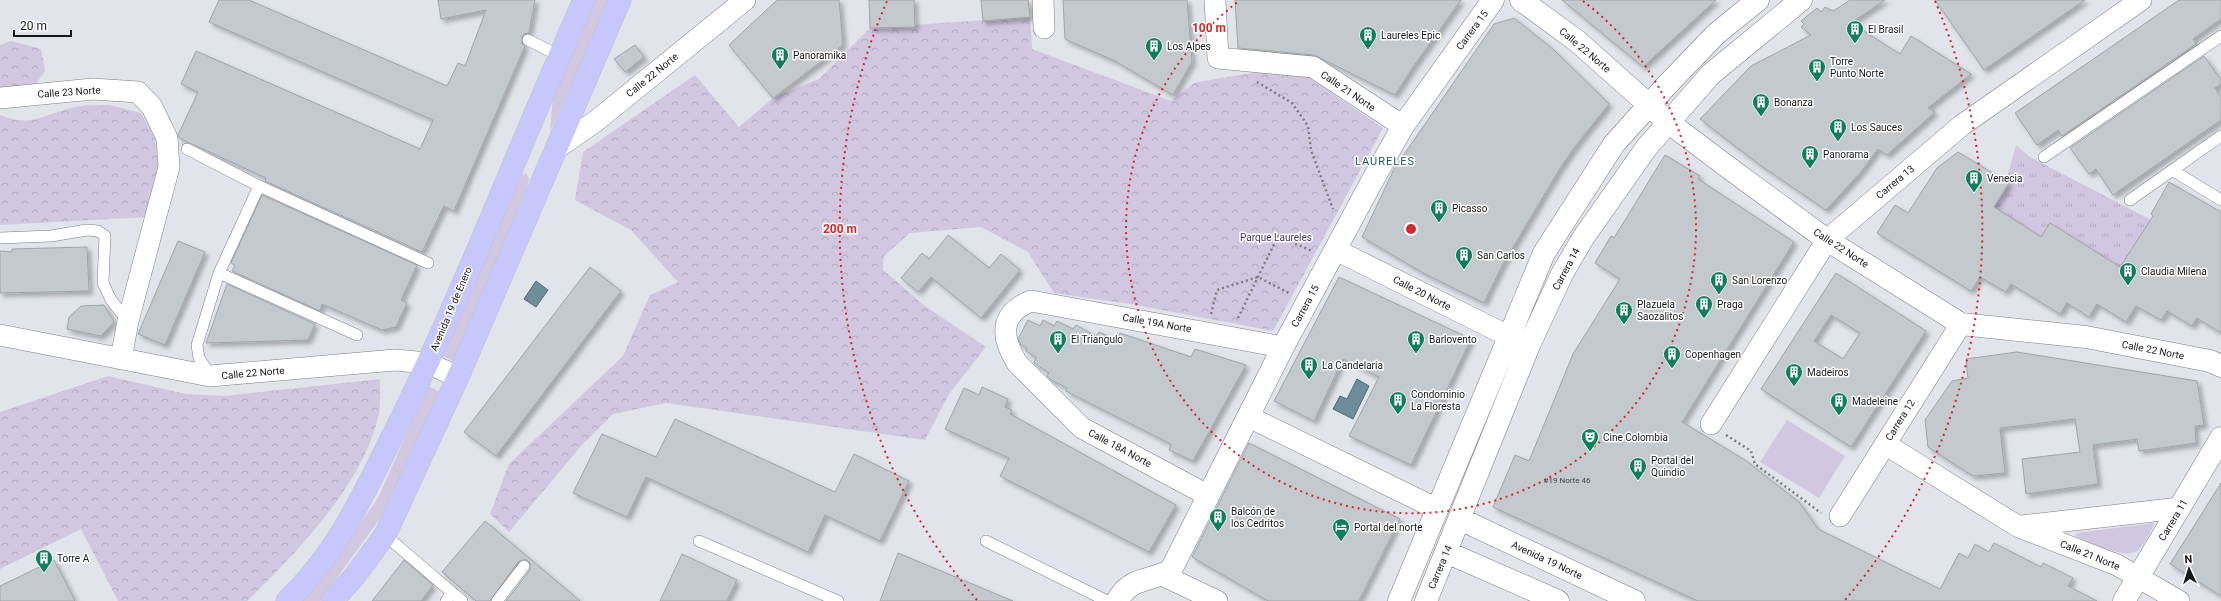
<svg xmlns="http://www.w3.org/2000/svg" width="2221" height="601" viewBox="0 0 2221 601" font-family="Roboto,sans-serif">
<defs>
<pattern id="grass-tufts" width="24" height="20" patternUnits="userSpaceOnUse"><rect width="24" height="20" fill="#d1c7e1"/><path d="M3 7l-1-3M5 7V3M7 7l1-3M15 17l-1-3M17 17v-4M19 17l1-3" fill="none" stroke="#b3aac0"/></pattern>
<pattern id="forest-crowns" width="20" height="18" patternUnits="userSpaceOnUse"><rect width="20" height="18" fill="#d1c7e1"/><path d="M2 6a3 3 0 1 1 6 0M12 15a3 3 0 1 1 6 0" fill="none" stroke="#b3aac0"/></pattern>
<filter id="shadow"><feDropShadow dx="3.5" dy="3.5" stdDeviation="2" flood-color="#0004"/></filter>
</defs>
<rect width="100%" height="100%" fill="#e1e4ea"/>
<path fill="url(#grass-tufts)" d="M 2016,145 L 2030,157 L 2178,234 L 2120,267 L 2050,223 L 2041,237 L 2016,221 L 1986,219 L 2006,181 Z"/>
<path fill="url(#forest-crowns)" d="M 1030,17 L 1032,49 L 1171,101 L 1194,83 L 1221,78 L 1260,72 L 1308,77 L 1383,128 L 1273,331 L 1130,304 L 1054,293 L 1028,252 L 981,227 L 910,233 L 884,256 L 883,270 L 925,306 L 986,347 L 949,394 L 925,440 L 666,403 L 613,414 L 581,446 L 509,532 L 490,514 L 509,464 L 623,356 L 650,295 L 678,282 L 631,230 L 575,200 L 583,152 L 695,75 L 739,127 L 773,98 L 819,79 L 870,28 Z
M 11,41 L 41,49 L 45,71 L 34,87 L 0,92 L 0,45 Z
M 89,105 L 110,105 L 141,113 L 155,138 L 159,175 L 147,217 L 0,225 L 0,115 C 29,126 37,118 64,110 C 72,107 81,106 89,105 Z
M 108,376 L 186,394 L 224,396 L 380,379 C 380,391 381,406 378,418 C 361,487 297,552 247,601 L 118,601 L 81,529 L 0,569 L 0,412 Z"/>
<path fill="#d1c7e1" d="M 595,0 L 610,0 L 550,132 L 553,95 Z
M 526,173 L 529,179 L 527,187 L 454,362 L 443,356 L 517,182 L 521,176 Z
M 428,386 L 440,392 L 389,506 L 320,601 L 300,601 L 344,547 L 378,498 Z
M 1787,420 L 1845,456 L 1819,498 L 1760,462 Z
M 2155,523 C 2150,531 2145,544 2138,550 C 2127,561 2089,542 2076,537 L 2076,533 Z"/>
<path fill="#6d8d9a" stroke="#536a74" d="M 536,281 L 548,290 L 536,307 L 524,299 Z
M 1357,379 L 1369,386 L 1353,419 L 1333,409 L 1340,396 L 1347,399 Z"/>
<path fill="#c3c9cd" stroke="#a0a5aa" fill-rule="evenodd" filter="url(#shadow)" d="M 219,0 L 249,0 L 447,86 L 458,63 L 465,66 L 486,10 L 441,19 L 438,0 L 535,0 L 529,33 L 524,34 L 522,37 L 522,44 L 525,46 L 454,211 L 444,206 L 422,252 L 265,181 L 266,178 L 179,138 L 178,135 L 198,92 L 181,84 L 196,51 L 420,149 L 433,120 L 209,22 Z
M 777,0 L 839,0 L 843,45 L 773,98 L 729,45 Z
M 869,0 L 914,0 L 915,27 L 870,28 Z
M 981,0 L 1028,0 L 1030,17 L 983,21 Z
M 1063,0 L 1187,0 L 1192,62 L 1173,95 L 1115,61 L 1065,39 Z
M 1235,0 L 1461,0 L 1413,67 L 1395,95 L 1314,55 L 1238,48 Z
M 1562,0 L 1716,0 L 1643,67 Z
M 1850,0 L 1885,0 L 1851,23 L 1900,54 L 1911,36 L 1971,74 L 1928,108 L 1935,112 L 1887,155 L 1878,149 L 1861,172 L 1826,210 L 1760,165 L 1700,119 L 1751,66 L 1811,35 L 1801,27 L 1804,24 L 1801,21 L 1817,8 L 1821,12 L 1825,7 L 1833,11 Z
M 1935,0 L 2085,0 L 1984,70 Z
M 2179,0 L 2221,0 L 2221,19 L 2193,39 L 2196,44 L 2062,136 L 2058,130 L 2037,145 L 2015,113 Z
M 1514,18 L 1554,50 L 1609,104 L 1574,148 L 1559,170 L 1502,266 L 1484,303 L 1425,274 L 1362,237 L 1394,169 L 1494,24 Z
M 635,45 L 644,57 L 625,72 L 614,59 Z
M 2204,56 L 2221,80 L 2221,84 L 2215,88 L 2221,97 L 2221,120 L 2113,195 L 2096,169 L 2089,174 L 2070,148 Z
M 1958,152 L 2009,183 L 1994,207 L 2041,237 L 2050,223 L 2120,267 L 2153,216 L 2151,214 L 2169,182 L 2221,212 L 2221,333 L 2197,318 L 2192,326 L 2167,311 L 2161,320 L 2136,306 L 2126,322 L 2097,304 L 2089,317 L 2067,303 L 2060,314 L 2011,284 L 2006,292 L 1980,277 L 1971,291 L 1877,233 L 1895,205 L 1908,213 L 1937,168 Z
M 1665,155 L 1700,176 L 1698,179 L 1794,242 L 1682,422 L 1745,460 L 1799,502 L 1818,529 L 1940,589 L 1959,553 L 1968,558 L 1975,544 L 1989,552 L 1994,543 L 2041,567 L 2043,563 L 2073,578 L 2068,586 L 2097,601 L 1698,601 L 1493,507 L 1515,455 L 1529,461 L 1573,354 L 1620,279 L 1595,263 L 1611,236 L 1614,238 Z
M 262,195 L 417,265 L 401,300 L 407,303 L 396,327 L 382,330 L 322,304 L 320,311 L 232,271 L 235,265 L 231,263 Z
M 948,235 L 989,268 L 1001,254 L 1020,270 L 981,318 L 931,277 L 918,292 L 901,278 L 922,253 L 929,259 Z
M 178,241 L 205,252 L 165,345 L 138,334 Z
M 87,247 L 89,291 L 0,293 L 0,251 L 12,252 L 12,249 Z
M 590,267 L 621,291 L 496,456 L 464,432 Z
M 1836,273 L 1926,331 L 1851,447 L 1761,389 ZM 1831,315 L 1860,333 L 1843,359 L 1814,341 Z
M 1339,277 L 1471,339 L 1411,465 L 1349,436 L 1379,377 L 1343,359 L 1314,421 L 1274,401 Z
M 227,284 L 315,324 L 308,340 L 206,343 Z
M 104,305 L 114,322 L 101,336 L 67,329 L 69,317 L 81,306 Z
M 1028,320 L 1040,326 L 1043,320 L 1054,326 L 1057,321 L 1073,329 L 1076,325 L 1096,336 L 1099,332 L 1117,340 L 1120,333 L 1191,357 L 1195,349 L 1246,365 L 1193,461 L 1169,450 L 1171,444 L 1066,391 L 1067,388 L 1050,379 L 1047,376 L 1049,373 L 1034,363 L 1036,357 L 1026,351 L 1027,348 L 1021,345 L 1019,341 L 1019,337 Z
M 2017,352 L 2197,381 L 2204,425 L 2195,426 L 2196,443 L 2139,451 L 2137,439 L 2093,445 L 2098,484 L 2026,494 L 2022,459 L 2080,452 L 2075,419 L 2000,428 L 2005,473 L 1973,476 L 1928,447 L 1925,420 L 1952,381 L 1968,378 L 1966,359 Z
M 982,387 L 1008,399 L 1005,407 L 1012,410 L 1010,414 L 1176,505 L 1149,552 L 1000,476 L 1009,458 L 945,429 L 964,388 L 979,395 Z
M 675,419 L 835,492 L 854,454 L 909,481 L 880,541 L 825,515 L 808,552 L 646,477 L 627,517 L 573,493 L 602,434 L 656,457 Z
M 1249,443 L 1400,519 L 1359,601 L 1268,601 L 1192,557 Z
M 2221,483 L 2221,596 L 2170,564 Z
M 485,521 L 535,563 L 580,601 L 506,601 L 530,570 L 530,563 L 525,559 L 518,562 L 490,601 L 476,601 L 442,572 Z
M 898,553 L 1013,601 L 880,601 Z
M 682,554 L 737,580 L 727,601 L 660,601 Z
M 54,560 L 75,601 L 0,601 L 0,586 Z
M 404,560 L 433,585 L 421,601 L 372,601 Z"/>
<g fill="none" stroke-linecap="round" stroke-linejoin="round">
<g stroke="#7b7e83" stroke-width="12">
<path id="lane" d="M 528,40 L 560,56
M 187,149 L 259,186 L 428,263
M 2044,157 L 2221,36
M 2172,170 L 2221,200
M 2130,200 L 2221,136
M 0,238 L 51,236 L 87,230 L 98,231 L 105,236 L 103,283 L 111,300 L 128,321
M 219,273 L 357,335
M 210,375 L 199,358 L 197,345 L 219,273 L 259,186
M 385,535 L 462,601
M 699,541 L 838,601
M 986,541 L 1107,601
M 446,601 L 452,592
M 497,601 L 524,566"/>
</g>
<g stroke="#7b7e83" stroke-width="22">
<path id="street" d="M 1043,0 L 1044,28
M 1215,0 L 1218,58 L 1313,67 L 1403,126
M 0,98 L 93,89 L 138,92 L 152,107 L 167,138 L 169,167 L 128,321 L 121,359
M 557,148 L 596,121 L 745,0
M 1336,250 L 1508,336
M 0,335 L 210,376 L 395,360 L 428,363 L 458,377
M 1249,417 L 1437,509
M 1711,424 L 1827,240 L 1962,125 L 2141,0
M 1885,444 L 2019,527 L 2117,565 L 2179,601
M 1209,496 L 1082,428 L 1017,363 C 1001,337 999,314 1031,301 L 1283,347
M 1840,516 L 1961,324
M 2021,526 L 2180,508
M 1162,575 L 1217,601"/>
</g>
<g stroke="#7b7e83" stroke-width="23">
<path id="secondary" d="M 1521,0 L 1577,41 L 1668,122 L 1725,165 L 1827,240 L 1961,324 L 2086,337 L 2210,361 L 2221,366
M 1460,519 L 1634,601
M 1446,552 L 1558,601
M 1117,601 C 1131,576 1150,582 1171,570 L 1283,347 L 1370,185 L 1403,126 L 1493,0
M 1399,601 L 1544,253 L 1614,144 L 1667,85 L 1716,34 L 1758,0
M 1426,601 L 1530,343 L 1562,274 L 1583,238 L 1647,147 L 1711,74 L 1801,0
M 2124,601 L 2221,438"/>
</g>
<g stroke="#c3c3c3" stroke-width="23">
<path id="primary" d="M 287,601 C 342,548 367,486 401,419 C 468,282 522,139 584,0
M 332,601 L 354,577 L 385,535 L 458,377 L 620,0"/>
</g>
<path stroke="#7b7d81" stroke-width="2.5" stroke-dasharray="2 3" stroke-linecap="butt" d="M 1257,82 L 1292,103 L 1308,126 L 1311,150 L 1333,209
M 1211,314 L 1217,290 L 1258,277 L 1289,293
M 1238,318 L 1278,236 L 1312,251
M 1726,435 L 1751,451 L 1755,464 L 1821,513"/>
<use href="#lane" stroke="#fff" stroke-width="11"/>
<use href="#street" stroke="#fff" stroke-width="21"/>
<use href="#secondary" stroke="#fff" stroke-width="22"/>
<use href="#primary" stroke="#c7c7fd" stroke-width="22"/>
</g>
<g fill="none" stroke="#d62828" stroke-width="2" stroke-dasharray="2 4">
<path d="M1583 1A285 285 0 1 1 1239 1"/>
<path d="M977 600A571 571 0 0 1 887 1M1935 1A571 571 0 0 1 1845 600"/>
</g>
<defs>
<g id="building-pin" transform="scale(0.9)"><path d="M0 17L-7.5 6A9.5 9.5 0 1 1 7.5 6Z" fill="#0f7e5b" stroke="#fff"/><path d="M-4-6H4V6H1V3H-1V6H-4ZM-2.5-4.3h1.7v1.8h-1.7ZM.8-4.3h1.7v1.8H.8ZM-2.5-1h1.7V.8h-1.7ZM.8-1h1.7V.8H.8Z" fill="#fff"/></g>
<g id="theatre-pin" transform="scale(0.9)"><path d="M0 17L-7.5 6A9.5 9.5 0 1 1 7.5 6Z" fill="#0f7e5b" stroke="#fff"/><path d="M-5-5.5Q0-4 5-5.5V0Q5 5 0 6Q-5 5-5 0ZM-3.3-2.5H-1v1.5H-3.3ZM1-2.5H3.3v1.5H1ZM-2.8 1Q0 5.5 2.8 1Z" fill="#fff"/></g>
<g id="hotel-pin" transform="scale(0.9)"><path d="M0 17L-7.5 6A9.5 9.5 0 1 1 7.5 6Z" fill="#0f7e5b" stroke="#fff"/><path d="M-6-4.5h1.5V1H6V5H4.5V3h-9V5H-6ZM-4 0a1.8 1.8 0 1 1 3.6 0ZM.5 0V-2.5h3Q6-2.5 6 0Z" fill="#fff"/></g>
</defs>
<g fill-rule="evenodd">
<use href="#building-pin" x="1855" y="29"/>
<use href="#building-pin" x="1368" y="35"/>
<use href="#building-pin" x="1154" y="46"/>
<use href="#building-pin" x="780" y="55"/>
<use href="#building-pin" x="1817" y="67"/>
<use href="#building-pin" x="1761" y="102"/>
<use href="#building-pin" x="1838" y="127"/>
<use href="#building-pin" x="1810" y="154"/>
<use href="#building-pin" x="1974" y="178"/>
<use href="#building-pin" x="1439" y="208"/>
<use href="#building-pin" x="1464" y="255"/>
<use href="#building-pin" x="2128" y="271"/>
<use href="#building-pin" x="1719" y="280"/>
<use href="#building-pin" x="1704" y="304"/>
<use href="#building-pin" x="1624" y="310"/>
<use href="#building-pin" x="1058" y="339"/>
<use href="#building-pin" x="1416" y="339"/>
<use href="#building-pin" x="1672" y="354"/>
<use href="#building-pin" x="1309" y="365"/>
<use href="#building-pin" x="1794" y="372"/>
<use href="#building-pin" x="1398" y="400"/>
<use href="#building-pin" x="1839" y="401"/>
<use href="#theatre-pin" x="1590" y="437"/>
<use href="#building-pin" x="1638" y="466"/>
<use href="#building-pin" x="1218" y="517"/>
<use href="#hotel-pin" x="1341" y="527"/>
<use href="#building-pin" x="44" y="558"/>
</g>
<g text-anchor="middle" dominant-baseline="central" stroke-width="3" stroke-linejoin="round" paint-order="stroke">
<g font-size="8" fill="#424447">
<text x="1567" y="480">#19 Norte 46</text>
</g>
<g font-size="10" fill="#17181a" stroke="#fff" text-anchor="start">
<text x="1868" y="29">El Brasil</text>
<text x="1381" y="35">Laureles Epic</text>
<text x="1167" y="46">Los Alpes</text>
<text x="793" y="55">Panoramika</text>
<text x="1830" y="61">Torre<tspan x="1830" dy="12">Punto Norte</tspan></text>
<text x="1774" y="102">Bonanza</text>
<text x="1851" y="127">Los Sauces</text>
<text x="1823" y="154">Panorama</text>
<text x="1987" y="178">Venecia</text>
<text x="1452" y="208">Picasso</text>
<text x="1477" y="255">San Carlos</text>
<text x="2141" y="271">Claudia Milena</text>
<text x="1732" y="280">San Lorenzo</text>
<text x="1637" y="304">Plazuela<tspan x="1637" dy="12">Saozalitos</tspan></text>
<text x="1717" y="304">Praga</text>
<text x="1071" y="339">El Triangulo</text>
<text x="1429" y="339">Barlovento</text>
<text x="1685" y="354">Copenhagen</text>
<text x="1322" y="365">La Candelaria</text>
<text x="1807" y="372">Madeiros</text>
<text x="1411" y="394">Condominio<tspan x="1411" dy="12">La Floresta</tspan></text>
<text x="1852" y="401">Madeleine</text>
<text x="1603" y="437">Cine Colombia</text>
<text x="1651" y="460">Portal del<tspan x="1651" dy="12">Quindio</tspan></text>
<text x="1231" y="511">Balcón de<tspan x="1231" dy="12">los Cedritos</tspan></text>
<text x="1354" y="527">Portal del norte</text>
<text x="57" y="558">Torre A</text>
</g>
<g font-size="10" fill="#17181a" stroke="#fff">
<text transform="translate(1472 30) rotate(-54)">Carrera 15</text>
<text transform="translate(1585 50) rotate(40)">Calle 22 Norte</text>
<text transform="translate(652 75) rotate(-39)">Calle 22 Norte</text>
<text transform="translate(1348 91) rotate(34)">Calle 21 Norte</text>
<text transform="translate(69 92) rotate(-4)">Calle 23 Norte</text>
<text transform="translate(1895 182) rotate(-40)">Carrera 13</text>
<text transform="translate(1841 248) rotate(33)">Calle 22 Norte</text>
<text transform="translate(1566 269) rotate(-62)">Carrera 14</text>
<text transform="translate(1422 293) rotate(27)">Calle 20 Norte</text>
<text transform="translate(1305 306) rotate(-61)">Carrera 15</text>
<text transform="translate(451 309) rotate(-67)">Avenida 19 de Enero</text>
<text transform="translate(1157 323) rotate(10)">Calle 19A Norte</text>
<text transform="translate(2153 350) rotate(11)">Calle 22 Norte</text>
<text transform="translate(253 373) rotate(-5)">Calle 22 Norte</text>
<text transform="translate(1900 420) rotate(-58)">Carrera 12</text>
<text transform="translate(1120 448) rotate(28)">Calle 18A Norte</text>
<text transform="translate(2173 520) rotate(-59)">Carrera 11</text>
<text transform="translate(2090 555) rotate(22)">Calle 21 Norte</text>
<text transform="translate(1547 560) rotate(25)">Avenida 19 Norte</text>
<text transform="translate(1440 567) rotate(-67)">Carrera 14</text>
</g>
<g font-size="10" fill="#483760" stroke="#fff">
<text x="1276" y="237">Parque Laureles</text>
</g>
<g font-size="11" letter-spacing="1" fill="#195e45" stroke="#fff">
<text x="1385" y="161">LAURELES</text>
</g>
</g>
<circle cx="1411" cy="229" r="6" fill="#d62828" stroke="#fff" stroke-width="2"/>
<g font-size="12" text-anchor="middle" font-weight="bold" fill="#d62828" stroke="#fff" stroke-width="3" stroke-linejoin="round" paint-order="stroke">
<text x="1209" y="32">100 m</text>
<text x="840" y="233">200 m</text>
</g>
<g transform="translate(2189 569) rotate(356)" stroke="#ffffff" stroke-width="3" paint-order="stroke">
<path d="M0-3L7 15L0 10L-7 15Z" fill="#17181a"/>
<text y="-6" font-size="11" font-weight="bold" text-anchor="middle" fill="#17181a">N</text>
</g>
<path d="M14 30v6h57v-6" fill="none" stroke="#17181a" stroke-width="2"/>
<text x="20" y="30" font-size="12" fill="#17181a" stroke="#ffffff" stroke-width="3" paint-order="stroke">20 m</text>
</svg>
